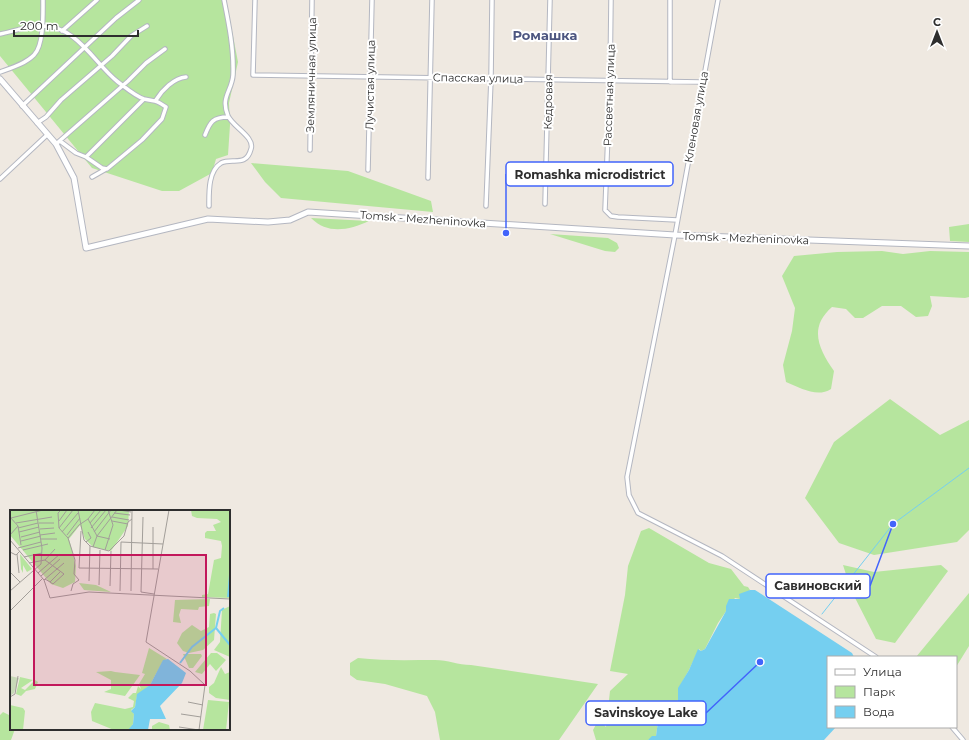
<svg xmlns="http://www.w3.org/2000/svg" width="969" height="740" viewBox="0 0 969 740" font-family="Montserrat,sans-serif">
<rect width="100%" height="100%" fill="#efe9e1"/>
<path fill="#b6e59e" d="M 0,0 L 226,0 L 238,62 L 229,103 L 230,125 L 228,155 L 216,159 L 212,173 L 179,191 L 162,191 L 92,168 L 0,56 Z
M 251,163 L 348,171 L 431,201 L 433,212 L 281,198 L 265,182 Z
M 311,218 L 369,221 C 349,230 328,235 311,218 Z
M 969,224 L 969,242 L 950,241 L 949,227 Z
M 550,234 L 608,238 L 617,243 L 619,248 L 615,252 L 605,251 Z
M 882,251 L 903,254 L 930,251 L 969,252 L 969,297 L 965,298 L 930,296 L 932,306 L 928,316 L 916,317 L 901,306 L 882,306 L 863,318 L 855,318 L 846,309 L 832,307 C 808,328 819,349 834,371 L 831,389 C 817,398 801,388 786,382 L 783,365 L 792,331 L 795,308 L 782,276 L 794,256 L 837,252 Z
M 890,399 L 940,435 L 969,420 L 969,530 L 957,542 L 874,555 L 839,543 L 805,498 L 834,442 Z
M 649,528 L 709,563 L 731,569 L 744,586 L 748,587 L 750,590 L 740,599 L 735,598 L 718,623 L 705,649 L 701,651 L 699,649 L 689,670 L 681,684 L 678,700 L 672,708 L 659,714 L 656,736 L 648,740 L 596,740 L 593,730 L 599,719 L 606,727 L 610,691 L 628,674 L 610,671 L 625,595 L 628,566 L 641,531 Z
M 843,565 L 874,572 L 941,565 L 948,571 L 895,643 L 876,639 L 851,590 Z
M 969,593 L 969,646 L 956,667 L 956,657 L 916,657 Z
M 358,658 C 384,661 409,660 435,660 C 448,660 458,665 471,665 L 598,684 L 559,740 L 440,740 L 435,712 L 427,696 L 385,684 L 357,680 L 350,675 L 350,663 Z
M 3,712 L 11,716 L 11,729 L 15,729 L 11,740 L 0,740 L 0,715 Z"/>
<path fill="#75cff0" d="M 750,590 L 755,590 L 852,653 L 854,657 L 828,657 L 828,727 L 836,727 L 824,740 L 648,740 L 652,736 L 656,736 L 659,714 L 672,708 L 678,700 L 678,688 L 689,670 L 698,649 L 701,651 L 705,649 L 726,611 L 726,606 L 729,599 L 740,599 L 739,594 Z"/>
<g fill="none" stroke-linecap="round" stroke-linejoin="round">
<path stroke="#75cff0" stroke-width="1" d="M 822,614 L 893,524 L 969,468"/>
<g stroke="#b4b7c1" stroke-width="5.5">
<path id="street" d="M 255,0 L 253,75 L 702,82
M 611,0 L 610,81 L 605,210 L 611,216 L 618,217 L 677,220
M 670,0 L 670,82
M 718,0 L 675,235 L 627,477 L 629,495 L 638,513 L 722,556 L 876,657
M 62,31 L 97,0
M 0,34 C 14,31 28,26 42,26 C 76,25 95,64 118,82 C 126,88 135,96 144,99 C 156,102 154,99 166,107 L 162,119 L 142,140 L 107,169 L 102,168 L 86,157
M 0,72 C 11,68 25,64 34,55 C 44,45 43,14 43,0
M 156,100 C 162,90 174,78 186,77
M 22,106 L 116,18 L 139,0
M 37,123 L 46,117 L 61,100 L 112,56 L 131,36 L 147,26
M 205,135 C 210,122 213,117 228,117
M 60,141 L 76,153 L 86,157 L 144,99
M 56,144 L 128,81 L 146,63 L 165,49
M 310,150 L 312,0
M 368,170 L 372,0
M 92,177 L 106,169
M 428,178 L 432,0
M 0,179 L 47,135
M 545,204 L 550,0
M 209,206 C 209,193 208,171 221,163 C 232,157 246,168 251,149 C 255,137 233,127 228,116 C 220,97 232,91 233,75 C 234,50 229,25 224,0
M 486,206 L 491,79 L 492,0
M 952,727 L 963,740"/>
</g>
<g stroke="#b4b7c1" stroke-width="7">
<path id="secondary" d="M 0,79 L 56,144 L 74,178 L 86,248 L 208,219 L 268,222 L 290,220 L 308,212 L 675,235 L 969,246"/>
</g>
<use href="#street" stroke="#fff" stroke-width="3.5"/>
<use href="#secondary" stroke="#fff" stroke-width="5"/>
</g>
<g text-anchor="middle" dominant-baseline="central" stroke-width="4" stroke-linejoin="round" paint-order="stroke">
<g font-size="11" fill="#2e2e2e" stroke="#fff">
<text transform="translate(311 75) rotate(-89)">Земляничная улица</text>
<text transform="translate(478 78) rotate(1)">Спасская улица</text>
<text transform="translate(370 85) rotate(-89)">Лучистая улица</text>
<text transform="translate(609 95) rotate(-88)">Рассветная улица</text>
<text transform="translate(548 102) rotate(-89)">Кедровая</text>
<text transform="translate(696 117) rotate(-80)">Кленовая улица</text>
<text transform="translate(423 219) rotate(4)">Tomsk - Mezheninovka</text>
<text transform="translate(746 238) rotate(2)">Tomsk - Mezheninovka</text>
</g>
<g font-size="13" font-weight="bold" fill="#4d5680" stroke="#fff">
<text x="545" y="35">Ромашка</text>
</g>
</g>
<g transform="translate(10 510)">
<rect width="220" height="220" fill="#efe9e1"/>
<path d="M 0,0 L 119,0 L 118,16 L 101,41 L 83,37 L 75,29 L 70,15 L 59,29 L 66,56 L 65,72 L 53,78 L 41,74 L 0,25 ZM 181,0 L 220,0 L 220,88 L 192,87 L 192,85 L 198,84 L 204,50 L 211,48 L 212,36 L 211,31 L 195,28 L 195,23 L 197,21 L 206,21 L 203,15 L 211,12 L 207,9 L 187,8 L 182,6 ZM 10,44 L 22,59 L 17,62 L 13,55 L 13,63 L 11,59 ZM 69,73 L 86,75 L 101,82 L 74,80 ZM 200,89 L 199,96 L 189,97 L 188,100 L 171,99 L 169,105 L 171,113 L 163,112 L 165,90 ZM 220,96 L 220,147 L 204,140 L 210,132 L 212,100 ZM 204,103 L 206,104 L 204,130 L 193,140 L 179,143 L 173,141 L 167,133 L 172,123 L 182,115 L 191,121 L 199,117 L 200,104 ZM 139,138 L 157,149 L 153,151 L 140,175 L 127,186 L 125,197 L 121,200 L 124,204 L 123,214 L 119,220 L 104,220 L 82,211 L 81,202 L 85,193 L 115,199 L 123,197 L 124,191 L 118,188 L 123,183 L 126,183 L 128,176 L 131,179 L 129,174 L 135,164 L 132,163 ZM 201,143 L 207,143 L 216,150 L 206,161 L 200,154 L 192,164 L 185,162 ZM 173,144 L 191,144 L 192,146 L 183,158 L 179,158 ZM 211,157 L 215,164 L 220,162 L 220,190 L 206,188 L 199,183 L 199,177 L 204,173 ZM 101,161 L 105,162 L 130,165 L 115,186 L 94,182 L 101,179 L 101,170 L 86,162 ZM 10,167 L 23,170 L 11,178 L 15,180 L 25,170 L 28,172 L 25,179 L 16,181 L 11,186 L 6,184 ZM 198,190 L 219,192 L 216,220 L 193,220 ZM 0,195 L 13,198 L 15,201 L 13,220 L 0,220 ZM 149,212 L 159,215 L 160,220 L 142,220 L 142,216 Z" fill="#b6e59e"/>
<path d="M 0,166 L 9,168 L 4,183 L 0,186 Z" fill="#c8d9b8"/>
<path d="M 158,149 L 176,163 L 172,173 L 150,196 L 156,209 L 140,209 L 138,220 L 118,220 L 123,214 L 124,204 L 121,201 L 125,197 L 127,184 L 140,175 L 153,150 Z" fill="#75cff0"/>
<path fill="none" stroke="#75cff0" stroke-width="2" d="M 218,87 L 220,65M 206,118 L 220,135M 170,153 L 182,137 L 206,118 L 210,101 L 214,98"/>
<path fill="none" stroke="#a29e99" stroke-width="1" d="M 51,0 L 48,3 L 49,18 L 58,28M 68,0 L 74,30 L 80,36 L 99,41 L 114,26 L 118,12 L 122,9M 109,0 L 121,2M 159,0 L 136,132 L 180,161 L 195,175 L 189,220M 104,3 L 120,5M 0,7 L 8,16 L 11,35M 102,7 L 119,10M 133,7 L 131,82 L 144,84M 1,8 L 33,0M 49,11 L 57,0M 102,11 L 118,14M 6,13 L 42,7M 29,13 L 44,13M 80,13 L 91,0M 8,18 L 28,13M 49,18 L 63,0M 81,18 L 96,0M 30,19 L 44,18M 71,21 L 69,58 L 148,59M 9,22 L 29,17M 52,22 L 68,3M 84,22 L 101,0M 0,25 L 8,16M 30,25 L 45,23M 57,25 L 70,8M 87,26 L 107,0M 87,26 L 100,29M 11,27 L 30,22M 31,29 L 47,29M 0,30 L 34,70 L 40,88 L 79,82 L 220,89M 11,31 L 31,26M 76,32 L 81,28 L 78,22M 83,37 L 87,26 L 78,9 L 85,0M 8,38 L 31,32M 13,40 L 38,34M 95,40 L 103,15 L 98,0M 0,42 L 6,45 L 10,41M 7,44 L 9,63M 14,47 L 32,43M 35,50 L 45,39M 19,53 L 35,50 L 54,64 L 43,74 L 40,72M 143,59 L 143,17M 0,62 L 10,72M 28,63 L 50,44M 31,66 L 50,49M 35,69 L 40,72 L 50,62M 34,70 L 54,53M 79,71 L 80,36M 89,75 L 90,40M 100,76 L 101,41M 0,81 L 31,54 L 32,38 L 26,0M 61,81 L 63,74 L 69,70 L 64,64 L 65,50 L 58,28 L 69,15 L 78,9M 110,81 L 111,32 L 153,34M 121,81 L 122,0M 0,101 L 33,68M 0,187 L 5,184 L 8,166M 178,192 L 193,195M 171,204 L 191,207M 169,217 L 189,220"/>
<path fill="#c2185b" fill-opacity="0.15" stroke="#c2185b" stroke-width="2" d="M 24,45 L 196,45 L 196,175 L 24,175 Z"/>
<rect width="220" height="220" fill="none" stroke="#2e2e2e" stroke-width="2"/>
</g>
<path fill="none" stroke="#4264fb" stroke-width="1.5" d="M506 233L506 174M893 524L870 586M760 662L706 713"/>
<g fill="#4264fb" stroke="#fff" stroke-width="1.5">
<circle cx="506" cy="233" r="4"/>
<circle cx="893" cy="524" r="4"/>
<circle cx="760" cy="662" r="4"/>
</g>
<g fill="#fff" stroke="#4264fb" stroke-width="1.5">
<rect x="506" y="162" width="167" height="24" rx="4"/>
<rect x="766" y="574" width="104" height="24" rx="4"/>
<rect x="586" y="701" width="120" height="24" rx="4"/>
</g>
<g font-size="12" text-anchor="middle" font-weight="bold" fill="#2e2e2e">
<text x="590" y="179">Romashka microdistrict</text>
<text x="818" y="590">Савиновский</text>
<text x="646" y="717">Savinskoye Lake</text>
</g>
<rect x="827" y="656" width="130" height="72" fill="#ffffff" stroke="#ababab"/>
<rect x="835" y="669" width="20" height="6" fill="#ffffff" stroke="#ababab"/>
<text x="863" y="676" font-size="12" fill="#2e2e2e">Улица</text>
<rect x="835" y="686" width="20" height="12" fill="#b6e59e" stroke="#ababab"/>
<text x="863" y="696" font-size="12" fill="#2e2e2e">Парк</text>
<rect x="835" y="706" width="20" height="12" fill="#75cff0" stroke="#ababab"/>
<text x="863" y="716" font-size="12" fill="#2e2e2e">Вода</text>
<g transform="translate(937 32)" stroke="#ffffff" stroke-width="3" paint-order="stroke">
<path d="M0-3L7 15L0 10L-7 15Z" fill="#2e2e2e"/>
<text y="-6" font-size="11" font-weight="bold" text-anchor="middle" fill="#2e2e2e">С</text>
</g>
<path d="M14 30v6h124v-6" fill="none" stroke="#2e2e2e" stroke-width="2"/>
<text x="20" y="30" font-size="12" fill="#2e2e2e" stroke="#ffffff" stroke-width="3" paint-order="stroke">200 m</text>
</svg>
